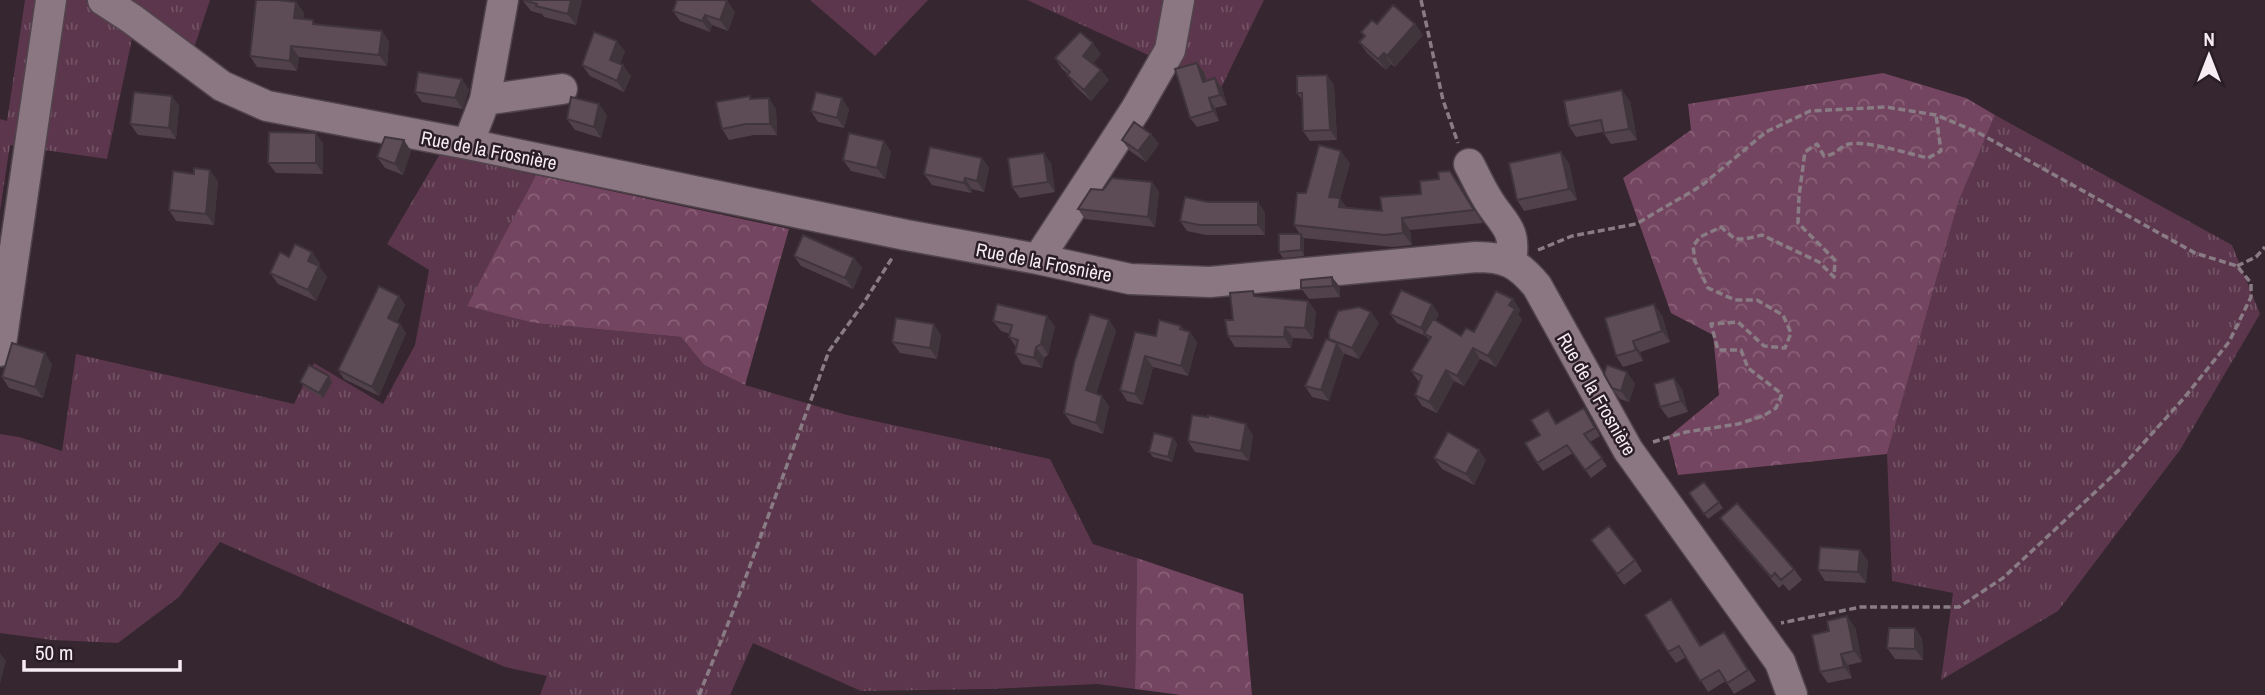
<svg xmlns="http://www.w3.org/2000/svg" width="2265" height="695" viewBox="0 0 2265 695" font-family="'Archivo Narrow',sans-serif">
<defs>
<pattern id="grass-tufts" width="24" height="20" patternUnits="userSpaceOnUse" patternTransform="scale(1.75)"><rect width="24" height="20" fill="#5b364c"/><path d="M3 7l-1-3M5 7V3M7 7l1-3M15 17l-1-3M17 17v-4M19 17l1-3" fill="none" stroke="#735366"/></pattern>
<pattern id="forest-crowns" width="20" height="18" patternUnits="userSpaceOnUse" patternTransform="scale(1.75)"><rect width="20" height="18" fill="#744560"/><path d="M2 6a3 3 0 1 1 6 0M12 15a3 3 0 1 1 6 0" fill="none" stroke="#896077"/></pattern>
</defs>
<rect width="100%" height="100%" fill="#35262f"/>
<path fill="url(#grass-tufts)" d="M 25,0 L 210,0 L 193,51 L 139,5 L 107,159 L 10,145 L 0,211 L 0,119 L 7,121 Z
M 810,0 L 928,0 L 875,56 Z
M 1027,0 L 1264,0 L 1221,88 Z
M 1995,115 L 2232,245 L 2260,314 L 2180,450 L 2058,611 L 1941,680 L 1953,593 L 1892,581 L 1887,454 L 1958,203 Z
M 440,154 L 536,175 L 468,306 L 534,323 L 681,337 L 704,365 L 745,385 L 847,415 L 1050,459 L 1093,544 L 1137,558 L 1135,689 L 1097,684 L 989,689 L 861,691 L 753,643 L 730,695 L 540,695 L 547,676 L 505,667 L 220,542 L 179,597 L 118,643 L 52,640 L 0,633 L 0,434 L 19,437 L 62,451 L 76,354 L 294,404 L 314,363 L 383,404 L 415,345 L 429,270 L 387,244 Z"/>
<path fill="url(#forest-crowns)" d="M 1883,73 L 1966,98 L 1995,115 L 1958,203 L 1887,454 L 1678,475 L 1668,437 L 1719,395 L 1713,335 L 1671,313 L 1623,178 L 1691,130 L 1688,104 Z
M 536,175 L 789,229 L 745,385 L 704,365 L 681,337 L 534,323 L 467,306 Z
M 1137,558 L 1243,594 L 1252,695 L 1181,695 L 1135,689 Z"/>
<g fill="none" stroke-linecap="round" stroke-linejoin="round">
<g stroke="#51444c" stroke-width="33">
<path id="minor" d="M 103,0 L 132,19 L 222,86 L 267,106 L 468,144 L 906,235 L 1038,259 L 1130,279 L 1210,282 L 1476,257 C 1506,257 1518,263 1537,286 L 1628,450 L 1780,662 L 1792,695
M 485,100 L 562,89
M 468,144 L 485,100 L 503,0
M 1469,164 C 1475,175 1480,187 1487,198 C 1502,224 1517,227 1511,261
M 1038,259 L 1136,109 L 1170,50 L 1179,0
M 0,351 L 51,0"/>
</g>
<path stroke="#897c84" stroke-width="3.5" stroke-dasharray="7 3.5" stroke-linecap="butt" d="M 1421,0 L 1443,100 L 1458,143
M 1538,250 L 1572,236 L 1636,224 L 1701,186 L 1766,132 L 1810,111 L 1886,107 L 1936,115 L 1977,132 L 2195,253 L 2237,266 L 2251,283 L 2251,297 L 2229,342 L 2184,398 L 2121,468 L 2003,578 L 1959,607 L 1861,607 L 1781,623
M 2237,266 L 2256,257 L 2265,247
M 1653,442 L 1686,432 L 1738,424 L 1763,416 L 1776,408 L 1782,394 L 1748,368 L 1741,350 L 1718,350 L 1711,324 L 1738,322 L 1764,346 L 1785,348 L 1791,333 L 1783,315 L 1757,300 L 1735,300 L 1708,288 L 1695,261 L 1693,246 L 1700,237 L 1721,227 L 1735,239 L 1745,239 L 1762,235 L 1819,262 L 1834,277 L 1835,260 L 1798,223 L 1799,196 L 1805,152 L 1817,144 L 1824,156 C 1837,155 1838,147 1849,144 C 1865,140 1910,154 1928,158 L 1941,151 L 1936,115
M 699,695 L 734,609 L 829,351 L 863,304 L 892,258"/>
<use href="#minor" stroke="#8a7781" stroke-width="30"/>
</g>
<path fill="#50414a" d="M 582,0 L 576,25 L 544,17 L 542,14 L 531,11 L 523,1 Z
M 727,1 L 735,12 L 728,31 L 712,25 L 710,32 L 680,21 L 673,11 Z
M 296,2 L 304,13 L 303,19 L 317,24 L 382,31 L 389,42 L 387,66 L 299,57 L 297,71 L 257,67 L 250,56 Z
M 1377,24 L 1415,24 L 1423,35 L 1395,67 L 1391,64 L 1386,70 L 1367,53 L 1359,42 L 1364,37 L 1361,32 Z
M 625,51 L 620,64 L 631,76 L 624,92 L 590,76 L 582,65 Z
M 1101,54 L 1093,63 L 1109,80 L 1091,101 L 1075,86 L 1067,75 L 1068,74 L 1062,69 L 1055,58 Z
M 1204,72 L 1206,81 L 1222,88 L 1227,105 L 1215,108 L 1219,121 L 1197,127 L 1190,118 Z
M 1334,85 L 1337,140 L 1310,141 L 1303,131 L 1302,100 L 1297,93 Z
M 469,89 L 463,109 L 422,102 L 415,92 Z
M 172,96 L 179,106 L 176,139 L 138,135 L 130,124 Z
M 752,99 L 776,109 L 777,135 L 754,135 L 729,140 L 722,129 Z
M 1630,101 L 1637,140 L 1611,144 L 1603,132 L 1576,137 L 1569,126 Z
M 849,109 L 844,128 L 818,122 L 811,111 Z
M 607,115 L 601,138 L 575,130 L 567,119 Z
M 1151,134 L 1159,144 L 1146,162 L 1130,151 L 1122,140 Z
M 884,141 L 891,152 L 885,179 L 851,171 L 843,160 Z
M 323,143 L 323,174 L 276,173 L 268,163 Z
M 411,151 L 403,175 L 385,168 L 377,157 Z
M 982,158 L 989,168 L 984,192 L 972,189 L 971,193 L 932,185 L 924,174 Z
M 1051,163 L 1055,192 L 1020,198 L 1012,187 Z
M 1350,163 L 1340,199 L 1347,208 L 1382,211 L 1421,194 L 1459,183 L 1483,223 L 1410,230 L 1412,245 L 1393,247 L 1303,238 L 1304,256 L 1283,258 L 1279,252 L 1300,234 L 1294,225 L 1306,193 Z
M 1569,163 L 1577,200 L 1524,211 L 1517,200 Z
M 218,181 L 214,225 L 176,221 L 169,210 Z
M 1152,182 L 1159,192 L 1155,227 L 1085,219 L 1078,209 L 1103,190 Z
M 1265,212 L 1265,235 L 1206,235 L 1187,231 L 1180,221 Z
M 794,256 L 854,258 L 862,268 L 853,289 L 801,266 Z
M 289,257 L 320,263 L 319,266 L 327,277 L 316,301 L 278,284 L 270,273 Z
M 1301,280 L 1340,287 L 1340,297 L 1309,299 L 1301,288 Z
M 399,296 L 405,305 L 397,322 L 400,324 L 406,333 L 379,396 L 344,379 L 338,370 Z
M 1256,296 L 1308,301 L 1316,312 L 1313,339 L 1293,338 L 1291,348 L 1235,347 L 1228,336 L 1233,320 Z
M 1513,299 L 1520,310 L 1518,314 L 1522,320 L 1496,367 L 1480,359 L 1464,386 L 1454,381 L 1437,413 L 1422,406 L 1415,395 L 1419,382 L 1411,371 L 1429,340 L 1427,337 L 1397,323 L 1390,314 L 1439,314 L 1435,321 L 1461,336 L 1474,332 Z
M 1662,315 L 1670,342 L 1640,352 L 1643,361 L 1623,367 L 1616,356 Z
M 1109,320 L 1116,331 L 1096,394 L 1109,406 L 1103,434 L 1072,424 L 1064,413 Z
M 993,321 L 1055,326 L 1048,355 L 1044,358 L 1042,368 L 1022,364 L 1015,353 L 1016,347 L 1009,337 L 1010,334 L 1001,331 Z
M 1379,323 L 1359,359 L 1343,353 L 1344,354 L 1329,401 L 1312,397 L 1305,386 L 1329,340 Z
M 1181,326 L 1184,330 L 1197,342 L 1188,376 L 1153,367 L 1143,405 L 1127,401 L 1120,390 L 1156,336 Z
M 941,335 L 937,359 L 900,353 L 892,342 Z
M 52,364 L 43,398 L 9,388 L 2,377 Z
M 300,382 L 332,382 L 323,398 L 304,387 Z
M 1635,383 L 1629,402 L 1620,399 L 1612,388 Z
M 1682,389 L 1688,412 L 1668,418 L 1660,407 Z
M 1589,416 L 1600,436 L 1590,442 L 1607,466 L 1591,478 L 1573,453 L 1543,471 L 1537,463 L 1540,435 L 1557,424 Z
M 1253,435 L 1249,461 L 1195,452 L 1188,441 Z
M 1173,438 L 1177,444 L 1172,462 L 1153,457 L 1149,452 Z
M 1434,458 L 1486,460 L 1474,485 L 1442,469 Z
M 1704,482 L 1723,508 L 1708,519 L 1689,493 Z
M 1720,518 L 1794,569 L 1802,580 L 1789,591 L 1783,584 L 1779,588 L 1728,529 Z
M 1591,540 L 1635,560 L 1642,571 L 1624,585 Z
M 1860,550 L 1868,561 L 1866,583 L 1825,581 L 1818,570 Z
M 1671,599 L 1701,645 L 1731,642 L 1756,681 L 1734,694 L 1726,681 L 1708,692 L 1686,657 L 1676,663 L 1668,652 Z
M 1855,627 L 1862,662 L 1848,665 L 1852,678 L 1828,683 L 1820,672 Z
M 1915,628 L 1922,639 L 1923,660 L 1895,659 L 1887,648 Z"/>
<path fill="#41353c" d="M 571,0 L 582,0 L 576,25 L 568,14 Z
M 727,1 L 735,12 L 728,31 L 720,20 Z
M 296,2 L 304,13 L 302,28 L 294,18 Z
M 705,15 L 712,25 L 710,32 L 702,21 Z
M 1415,24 L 1423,35 L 1395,67 L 1387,56 Z
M 382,31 L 389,42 L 387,66 L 379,55 Z
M 617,41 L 625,51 L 618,71 L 610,60 Z
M 1093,43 L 1101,54 L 1091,66 L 1083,56 Z
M 291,46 L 299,57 L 297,71 L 290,61 Z
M 1384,53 L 1391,64 L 1386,70 L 1378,59 Z
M 1197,63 L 1204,72 L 1210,92 L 1203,82 Z
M 623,65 L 631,76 L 624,92 L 617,81 Z
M 1101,70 L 1109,80 L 1091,101 L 1084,90 Z
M 1327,75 L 1334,85 L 1337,140 L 1330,130 Z
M 1215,78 L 1222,88 L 1227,105 L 1220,95 Z
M 462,79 L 469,89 L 463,109 L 455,98 Z
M 1622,90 L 1630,101 L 1637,140 L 1629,129 Z
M 172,96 L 179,106 L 176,139 L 169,128 Z
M 769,98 L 776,109 L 777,135 L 770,124 Z
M 842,98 L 849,109 L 844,128 L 837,118 Z
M 1209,98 L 1215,108 L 1219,121 L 1213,111 Z
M 599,104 L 607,115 L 601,138 L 594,127 Z
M 316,133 L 323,143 L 323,174 L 316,163 Z
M 1151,134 L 1159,144 L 1146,162 L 1138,151 Z
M 404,140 L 411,151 L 403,175 L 395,164 Z
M 884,141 L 891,152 L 885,179 L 877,168 Z
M 1341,151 L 1350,163 L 1340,199 L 1348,210 L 1348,219 L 1329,197 Z
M 1561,152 L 1569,163 L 1577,200 L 1569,189 Z
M 1044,153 L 1051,163 L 1055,192 L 1048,182 Z
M 982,158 L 989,168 L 984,192 L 977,181 Z
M 210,170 L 218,181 L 214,225 L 206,214 Z
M 1450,171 L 1459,183 L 1483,223 L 1474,210 Z
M 965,178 L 972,189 L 971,193 L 964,183 Z
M 1152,182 L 1159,192 L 1155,227 L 1148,217 Z
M 1258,202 L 1265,212 L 1265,235 L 1258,225 Z
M 1402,218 L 1410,230 L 1412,245 L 1403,233 Z
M 1301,234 L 1304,239 L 1304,256 L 1301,250 Z
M 312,252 L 320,263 L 316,272 L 308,261 Z
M 854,258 L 862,268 L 853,289 L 845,278 Z
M 319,266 L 327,277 L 316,301 L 308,290 Z
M 1332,277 L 1340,287 L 1340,297 L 1333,286 Z
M 399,296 L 405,305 L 394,327 L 388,318 Z
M 1513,299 L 1520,310 L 1518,314 L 1522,320 L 1496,367 L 1488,356 Z
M 1308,301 L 1316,312 L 1313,339 L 1305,328 Z
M 1432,304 L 1439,314 L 1428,336 L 1425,334 L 1421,328 Z
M 1654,304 L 1662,315 L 1670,342 L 1662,331 Z
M 1371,312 L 1379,323 L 1359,359 L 1352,348 Z
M 1047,316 L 1055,326 L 1048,355 L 1041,344 Z
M 1109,320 L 1116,331 L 1094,401 L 1086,390 Z
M 400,324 L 406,333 L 379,396 L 372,387 Z
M 934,324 L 941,335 L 937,359 L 930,348 Z
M 1285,327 L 1293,338 L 1291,348 L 1284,337 Z
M 1190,332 L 1197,342 L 1188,376 L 1181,366 Z
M 1633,341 L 1640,352 L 1643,361 L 1636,350 Z
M 1337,343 L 1344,354 L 1329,401 L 1321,390 Z
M 1036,347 L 1044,358 L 1042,368 L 1034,358 Z
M 1473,348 L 1480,359 L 1464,386 L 1457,376 Z
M 45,353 L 52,364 L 43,398 L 35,387 Z
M 1145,356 L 1153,367 L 1143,405 L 1135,394 Z
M 1446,370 L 1454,381 L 1437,413 L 1429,402 Z
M 1627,372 L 1635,383 L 1629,402 L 1621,391 Z
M 329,376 L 332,382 L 323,398 L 319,393 Z
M 1674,378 L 1682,389 L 1688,412 L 1681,401 Z
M 1102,396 L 1109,406 L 1103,434 L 1096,423 Z
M 1246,424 L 1253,435 L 1249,461 L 1241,451 Z
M 1173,438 L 1177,444 L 1172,462 L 1168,457 Z
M 1479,450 L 1486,460 L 1474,485 L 1466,474 Z
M 1860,550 L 1868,561 L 1866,583 L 1858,572 Z
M 1847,616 L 1855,627 L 1862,662 L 1854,651 Z
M 1915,628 L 1922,639 L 1923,660 L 1915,649 Z
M 0,653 L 6,661 L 0,684 Z
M 1841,654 L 1848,665 L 1852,678 L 1844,667 Z"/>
<path fill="#5d4c56" stroke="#41353c" stroke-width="2" d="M 256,0 L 277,0 L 296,2 L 294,18 L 313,20 L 313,24 L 382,31 L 379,55 L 291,46 L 290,61 L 250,56 Z
M 523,0 L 571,0 L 568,14 L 536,6 L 537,4 Z
M 677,0 L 724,0 L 727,1 L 720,20 L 705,15 L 702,21 L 673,11 Z
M 1393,5 L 1415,24 L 1387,56 L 1384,53 L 1378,59 L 1359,42 L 1365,36 L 1361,32 L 1372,20 L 1377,24 Z
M 594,32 L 617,41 L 610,60 L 623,65 L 617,81 L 582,65 Z
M 1080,32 L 1093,43 L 1083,56 L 1101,70 L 1084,90 L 1067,75 L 1070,72 L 1055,58 Z
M 1197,63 L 1203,82 L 1215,78 L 1220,95 L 1209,98 L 1213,111 L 1190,118 L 1175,69 Z
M 418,72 L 462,79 L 455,98 L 415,92 Z
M 1327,75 L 1330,130 L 1303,131 L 1302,93 L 1297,93 L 1297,76 Z
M 1622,90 L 1629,129 L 1604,133 L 1601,120 L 1569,126 L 1564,101 Z
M 134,92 L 172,96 L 169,128 L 130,124 Z
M 816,92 L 842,98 L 837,118 L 811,111 Z
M 750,96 L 750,99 L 769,98 L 770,124 L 746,124 L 722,129 L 716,102 Z
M 571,97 L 599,104 L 594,127 L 567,119 Z
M 1134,122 L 1151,134 L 1138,151 L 1122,140 Z
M 269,132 L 316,133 L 316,163 L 268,163 Z
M 849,133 L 884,141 L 877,168 L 843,160 Z
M 385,137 L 404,140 L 395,164 L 377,157 Z
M 1319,145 L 1341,151 L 1329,197 L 1340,198 L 1339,207 L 1382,211 L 1380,197 L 1421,194 L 1420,181 L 1439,179 L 1438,172 L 1450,171 L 1474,210 L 1402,218 L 1403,233 L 1384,235 L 1294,225 L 1297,193 L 1306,193 Z
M 930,147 L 982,158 L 977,181 L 965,178 L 964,183 L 924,174 Z
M 1561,152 L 1569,189 L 1517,200 L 1509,163 Z
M 1044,153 L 1048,182 L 1012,187 L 1008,158 Z
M 194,168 L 210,170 L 206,214 L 169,210 L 173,171 L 194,174 Z
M 1112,178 L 1152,182 L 1148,217 L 1078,209 L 1091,189 L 1103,190 Z
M 1185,197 L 1208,202 L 1258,202 L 1258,225 L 1199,225 L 1180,221 Z
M 1279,234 L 1301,234 L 1301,250 L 1279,252 Z
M 803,235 L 854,258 L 845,278 L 794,256 Z
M 295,244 L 312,252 L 308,261 L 319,266 L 308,290 L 270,273 L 280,252 L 289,257 Z
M 1332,277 L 1333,286 L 1301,288 L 1301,280 Z
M 379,286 L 399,296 L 388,318 L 400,324 L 372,387 L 338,370 Z
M 1401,290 L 1432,304 L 1421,328 L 1390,314 Z
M 1253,291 L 1254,296 L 1308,301 L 1305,328 L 1285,327 L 1284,337 L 1228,336 L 1225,320 L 1233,320 L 1230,293 Z
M 1496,291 L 1513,299 L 1509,305 L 1515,309 L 1488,356 L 1473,348 L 1457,376 L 1446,370 L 1429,402 L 1415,395 L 1422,376 L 1411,371 L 1431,337 L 1424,334 L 1433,319 L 1461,336 L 1466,328 L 1474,332 Z
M 997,304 L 1047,316 L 1041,344 L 1036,347 L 1034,358 L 1015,353 L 1018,340 L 1009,337 L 1012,325 L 993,321 Z
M 1654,304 L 1662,331 L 1633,341 L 1636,350 L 1616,356 L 1605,318 Z
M 1359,307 L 1371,312 L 1352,348 L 1329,339 L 1329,332 L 1338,311 Z
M 1090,314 L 1109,320 L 1086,390 L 1102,396 L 1096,423 L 1064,413 L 1074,363 Z
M 896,318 L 934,324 L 930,348 L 892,342 Z
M 1159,320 L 1181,326 L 1180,329 L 1190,332 L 1181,366 L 1145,356 L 1135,394 L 1120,390 L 1135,332 L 1156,336 Z
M 1326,339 L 1337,343 L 1321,390 L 1305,386 Z
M 12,343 L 45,353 L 35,387 L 2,377 Z
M 309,365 L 329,376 L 319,393 L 300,382 Z
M 1607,365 L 1627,372 L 1621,391 L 1612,388 L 1604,374 Z
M 1674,378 L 1681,401 L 1660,407 L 1654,384 Z
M 1584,408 L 1595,428 L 1584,434 L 1602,458 L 1585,470 L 1567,445 L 1537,463 L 1525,443 L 1540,435 L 1531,420 L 1548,410 L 1556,424 Z
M 1192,415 L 1208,417 L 1208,415 L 1246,424 L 1241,451 L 1188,441 Z
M 1448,432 L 1479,450 L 1466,474 L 1434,458 Z
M 1154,433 L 1173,438 L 1168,457 L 1149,452 Z
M 1704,482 L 1719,502 L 1704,514 L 1689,493 Z
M 1737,503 L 1794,569 L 1781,580 L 1775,573 L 1771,577 L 1720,518 Z
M 1609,526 L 1635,560 L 1617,574 L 1591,540 Z
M 1820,547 L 1860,550 L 1858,572 L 1818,570 Z
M 1671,599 L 1700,646 L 1724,632 L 1748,670 L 1727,683 L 1719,670 L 1700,681 L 1679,646 L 1668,652 L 1645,615 Z
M 1847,616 L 1854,651 L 1841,654 L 1844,667 L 1820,672 L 1812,635 L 1829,631 L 1827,621 Z
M 1889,628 L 1915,628 L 1915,649 L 1887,648 Z"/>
<g text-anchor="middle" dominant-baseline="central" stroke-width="5" stroke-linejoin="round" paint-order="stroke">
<g font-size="19" fill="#f7ecf2" stroke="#2b1d25">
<text transform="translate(489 150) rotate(11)">Rue de la Frosnière</text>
<text transform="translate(1044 262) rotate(11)">Rue de la Frosnière</text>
<text transform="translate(1597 394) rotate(60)">Rue de la Frosnière</text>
</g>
</g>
<g transform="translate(2209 56)" stroke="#2b1d25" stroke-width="5" paint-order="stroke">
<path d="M0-5L12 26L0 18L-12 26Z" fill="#f7ecf2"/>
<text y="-10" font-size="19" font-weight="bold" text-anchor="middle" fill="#f7ecf2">N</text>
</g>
<path d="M24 660v10h156v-10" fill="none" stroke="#f7ecf2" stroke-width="3.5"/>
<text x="35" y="660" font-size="21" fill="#f7ecf2" stroke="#2b1d25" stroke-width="5" paint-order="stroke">50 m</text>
</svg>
